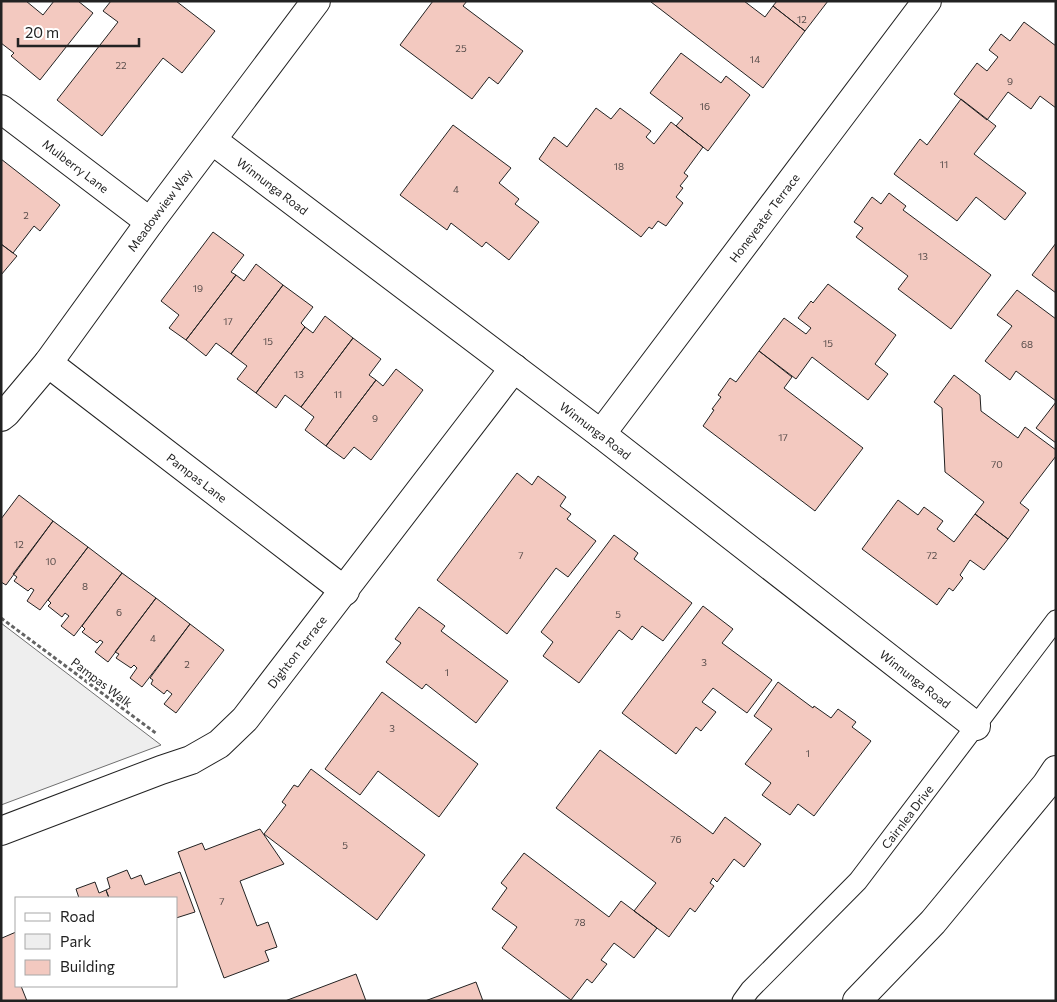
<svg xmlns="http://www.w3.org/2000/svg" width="1057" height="1002" viewBox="0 0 1057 1002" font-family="Commissioner,sans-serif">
<rect width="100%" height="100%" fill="#fff"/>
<path fill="#eee" stroke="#6f6f6f" d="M 1,623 L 161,745 L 1,805 Z"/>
<path fill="#f3c9c0" stroke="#222" d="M 1,1 L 26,1 L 43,15 L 54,1 L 78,1 L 93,13 L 40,80 L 11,56 L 14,53 L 1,43 Z
M 111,1 L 176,1 L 215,31 L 182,73 L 163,58 L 102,136 L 57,100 L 118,22 L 103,11 Z
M 433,1 L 467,1 L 463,6 L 523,51 L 498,84 L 489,77 L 472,99 L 400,45 Z
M 652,1 L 744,1 L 765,17 L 773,6 L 805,31 L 763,88 L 651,2 Z
M 777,1 L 828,1 L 805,31 L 773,6 Z
M 1024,22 L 1056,46 L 1056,108 L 1040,96 L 1031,109 L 1008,92 L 987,120 L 954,94 L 977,63 L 987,71 L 998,57 L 989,50 L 1001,34 L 1010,41 Z
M 681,53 L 721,83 L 726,76 L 750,95 L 708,151 L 676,126 L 683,118 L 650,93 Z
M 961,99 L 996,126 L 974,154 L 1026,193 L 1005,220 L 976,197 L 957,221 L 894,174 L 920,139 L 927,145 Z
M 596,108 L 611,119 L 620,108 L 651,131 L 646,137 L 654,144 L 671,122 L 703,147 L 684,173 L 688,176 L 680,186 L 683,188 L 676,197 L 683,203 L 666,226 L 658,221 L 652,229 L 649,227 L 641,237 L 539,159 L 554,137 L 567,147 Z
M 453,125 L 511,168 L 499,183 L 519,199 L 515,204 L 539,222 L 509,260 L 486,242 L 482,247 L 451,223 L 447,230 L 400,195 Z
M 1,159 L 60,205 L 40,231 L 34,226 L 13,253 L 1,244 Z
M 889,193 L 906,206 L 903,210 L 991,275 L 951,329 L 898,289 L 908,276 L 856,237 L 863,228 L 854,222 L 872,197 L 881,204 Z
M 213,232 L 244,255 L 231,272 L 236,275 L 186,340 L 169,328 L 179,315 L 161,301 Z
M 1056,243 L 1056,293 L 1032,275 Z
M 1,244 L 17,256 L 1,275 Z
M 256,264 L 283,285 L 231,354 L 216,343 L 206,356 L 186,340 L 236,275 L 244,281 Z
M 828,284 L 896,335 L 875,364 L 888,374 L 868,400 L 812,357 L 796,379 L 759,351 L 784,318 L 806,334 L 811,328 L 798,318 L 811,301 L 813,303 Z
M 283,285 L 313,307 L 301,323 L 305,327 L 256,393 L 237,379 L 247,366 L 231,354 Z
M 1017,290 L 1056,319 L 1056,401 L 1016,371 L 1010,380 L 985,361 L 1012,326 L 997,315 Z
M 325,316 L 353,338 L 301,407 L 285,395 L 276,408 L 256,393 L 305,327 L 313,333 Z
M 353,338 L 381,359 L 369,375 L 376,380 L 326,446 L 305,430 L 314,417 L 301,407 Z
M 759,351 L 792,377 L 784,388 L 863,448 L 815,511 L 703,426 L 714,410 L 712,409 L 721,397 L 718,395 L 730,378 L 736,382 Z
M 396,369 L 423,390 L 371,460 L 354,447 L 344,459 L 326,446 L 376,380 L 383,386 Z
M 954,375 L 980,395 L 981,411 L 1018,438 L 1025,427 L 1056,450 L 1056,456 L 1020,503 L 1029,510 L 1008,539 L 975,514 L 984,502 L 945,472 L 942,408 L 934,402 Z
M 1056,402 L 1056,443 L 1036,428 Z
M 517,473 L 532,485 L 538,476 L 566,497 L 560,506 L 571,514 L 567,519 L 596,541 L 568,577 L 556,568 L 507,634 L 437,580 Z
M 19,495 L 53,521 L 6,585 L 1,582 L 1,519 Z
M 898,500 L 918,515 L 924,507 L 943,521 L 937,529 L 954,542 L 975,514 L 1008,539 L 984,570 L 970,560 L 960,575 L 963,578 L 953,591 L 949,588 L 937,605 L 862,549 Z
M 53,521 L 88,547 L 40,610 L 27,601 L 34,590 L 31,588 L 28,591 L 14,581 L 17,577 L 13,574 Z
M 614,535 L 638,553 L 634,559 L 692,603 L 663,641 L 642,626 L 632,640 L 619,630 L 579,683 L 543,656 L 553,642 L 541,632 Z
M 88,547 L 122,573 L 74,636 L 61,626 L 69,616 L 65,613 L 62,617 L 48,606 L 51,603 L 48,600 Z
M 122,573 L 156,598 L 108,662 L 95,652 L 103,642 L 100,640 L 97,643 L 82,632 L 85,629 L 82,626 Z
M 156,598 L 190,624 L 142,687 L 130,678 L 137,668 L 134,665 L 131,668 L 116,658 L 119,654 L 115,652 Z
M 703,606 L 733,629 L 722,643 L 772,680 L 747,713 L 713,688 L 702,702 L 716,712 L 701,731 L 696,727 L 676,754 L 622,713 Z
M 419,607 L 445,626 L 441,631 L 508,681 L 476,723 L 426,684 L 422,689 L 386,662 L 401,643 L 395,639 Z
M 190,624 L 224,650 L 176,713 L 164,704 L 172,694 L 167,690 L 164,694 L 151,684 L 153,680 L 150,678 Z
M 778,682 L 813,708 L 814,706 L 831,718 L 838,709 L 856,722 L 852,727 L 871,741 L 814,816 L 798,804 L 790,815 L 762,795 L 771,783 L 745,764 L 772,729 L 754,716 Z
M 382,692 L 478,764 L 439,817 L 378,771 L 360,795 L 325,769 Z
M 600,750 L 713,834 L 725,817 L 761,844 L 744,867 L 734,859 L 717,882 L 713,878 L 710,883 L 714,886 L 695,912 L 690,908 L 669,937 L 634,911 L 656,883 L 556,808 Z
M 311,769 L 425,855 L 377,920 L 264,834 L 286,805 L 282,802 L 294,785 L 298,787 Z
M 260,829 L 284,864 L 240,881 L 257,926 L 268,922 L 277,947 L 265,951 L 269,961 L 224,978 L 178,852 L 202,843 L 205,850 Z
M 524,853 L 609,917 L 621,901 L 657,928 L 634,958 L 614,943 L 601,960 L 607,964 L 592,983 L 587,979 L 571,1000 L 502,948 L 517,927 L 492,909 L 507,888 L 501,883 Z
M 127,870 L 131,879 L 141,875 L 145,885 L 180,872 L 195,912 L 176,918 L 176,898 L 109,898 L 106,890 L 110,888 L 107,878 Z
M 95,882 L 99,893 L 106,890 L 109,898 L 79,898 L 76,889 Z
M 16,932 L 16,986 L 21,986 L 27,1001 L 1,1001 L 1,936 L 2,938 Z
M 356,974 L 366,1001 L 285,1001 Z
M 476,982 L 483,1001 L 425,1001 Z"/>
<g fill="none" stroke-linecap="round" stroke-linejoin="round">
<g stroke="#222" stroke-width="21">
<g id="service">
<path id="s1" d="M 742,1001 L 750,990 L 858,881 L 1056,620"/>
</g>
</g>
<g stroke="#222" stroke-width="30">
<g id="minor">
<path id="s2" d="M 1,109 L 150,222"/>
<path id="s3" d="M 212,140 L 601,434 L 976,726"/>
<path id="s4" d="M 48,363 L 345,591"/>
<path id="s5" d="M 1,417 L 6,413 L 48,363 L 150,222 L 316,1"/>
<path id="s6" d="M 601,434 L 927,1"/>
<path id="s7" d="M 1,831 L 161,770 L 191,760 L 219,744 L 245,719 L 514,368"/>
</g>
</g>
<g stroke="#222" stroke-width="30">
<path id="tertiary" d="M 857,1001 L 933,922 L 1046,785 L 1056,770"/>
</g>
<path stroke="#646464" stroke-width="3" stroke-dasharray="4 2.5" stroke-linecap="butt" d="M 1,618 L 157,734"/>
<use href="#service" stroke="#fff" stroke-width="19"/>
<use href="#minor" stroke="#fff" stroke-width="28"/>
<use href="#tertiary" stroke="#fff" stroke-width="28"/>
</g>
<g text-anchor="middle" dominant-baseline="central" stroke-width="4" stroke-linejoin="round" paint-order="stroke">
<g font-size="10" fill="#564c4a">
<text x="802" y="19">12</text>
<text x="461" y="48">25</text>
<text x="755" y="59">14</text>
<text x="121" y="65">22</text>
<text x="1010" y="81">9</text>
<text x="705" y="106">16</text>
<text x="944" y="164">11</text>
<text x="619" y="166">18</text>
<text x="456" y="189">4</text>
<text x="26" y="215">2</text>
<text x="923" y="256">13</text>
<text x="198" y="288">19</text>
<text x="228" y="321">17</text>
<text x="268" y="341">15</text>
<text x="828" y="343">15</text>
<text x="1027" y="344">68</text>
<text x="299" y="374">13</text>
<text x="338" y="394">11</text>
<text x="375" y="418">9</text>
<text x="783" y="437">17</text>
<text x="997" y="464">70</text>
<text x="19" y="544">12</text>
<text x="521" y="555">7</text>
<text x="932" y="555">72</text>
<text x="51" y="561">10</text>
<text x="85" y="586">8</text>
<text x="119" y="612">6</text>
<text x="618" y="614">5</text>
<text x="153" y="638">4</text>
<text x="704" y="662">3</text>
<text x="187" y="664">2</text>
<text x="447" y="672">1</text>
<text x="392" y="728">3</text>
<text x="808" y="753">1</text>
<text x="676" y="839">76</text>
<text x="345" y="845">5</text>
<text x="222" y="901">7</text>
<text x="580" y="922">78</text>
</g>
<g font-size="12" fill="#222" stroke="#fff">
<text stroke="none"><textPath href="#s2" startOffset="94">Mulberry Lane</textPath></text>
<text stroke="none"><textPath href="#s3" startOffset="76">Winnunga Road</textPath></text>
<text stroke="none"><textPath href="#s5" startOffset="261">Meadowview Way</textPath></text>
<text stroke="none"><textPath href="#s6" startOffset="271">Honeyeater Terrace</textPath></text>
<text stroke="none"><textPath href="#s3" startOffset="481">Winnunga Road</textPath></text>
<text stroke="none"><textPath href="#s4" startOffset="188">Pampas Lane</textPath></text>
<text stroke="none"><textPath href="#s7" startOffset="356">Dighton Terrace</textPath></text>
<text stroke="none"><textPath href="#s3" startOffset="886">Winnunga Road</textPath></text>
<text transform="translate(102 682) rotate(37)">Pampas Walk</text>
<text stroke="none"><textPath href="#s1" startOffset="248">Cairnlea Drive</textPath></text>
</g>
</g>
<rect width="1057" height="1002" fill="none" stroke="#222222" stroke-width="5"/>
<rect x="15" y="897" width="162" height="90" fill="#ffffff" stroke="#a7a7a7"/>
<rect x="25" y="913" width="25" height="8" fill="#ffffff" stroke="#a7a7a7"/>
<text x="60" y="922" font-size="15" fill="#222222">Road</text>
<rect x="25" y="934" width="25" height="15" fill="#eeeeee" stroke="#a7a7a7"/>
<text x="60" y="947" font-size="15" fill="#222222">Park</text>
<rect x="25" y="960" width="25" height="15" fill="#f3c9c0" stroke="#a7a7a7"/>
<text x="60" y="972" font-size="15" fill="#222222">Building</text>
<path d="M18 38v8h121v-8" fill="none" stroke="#222222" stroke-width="2.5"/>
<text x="25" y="38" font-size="15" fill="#222222" stroke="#ffffff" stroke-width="4" paint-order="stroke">20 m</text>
</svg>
